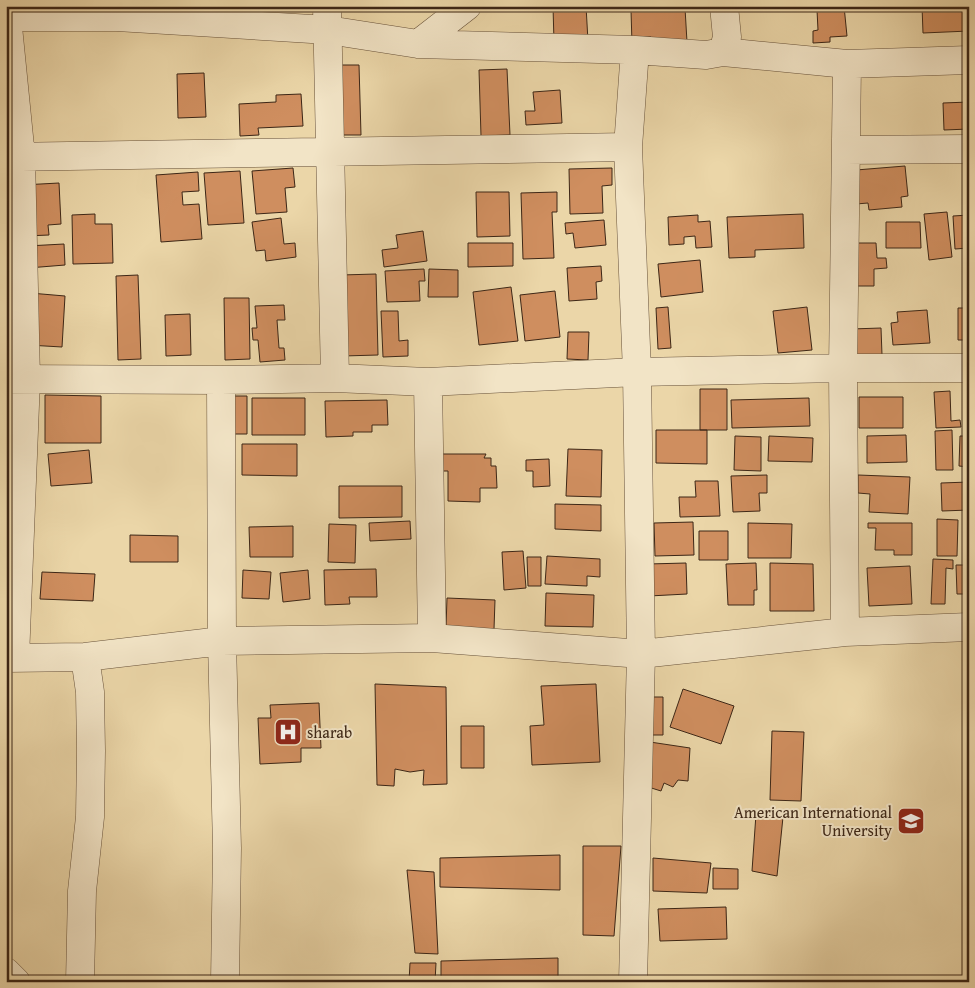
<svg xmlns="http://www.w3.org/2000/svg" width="975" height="988" viewBox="0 0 975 988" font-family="'Gentium Book Plus',serif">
<rect width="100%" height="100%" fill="#ebd6a8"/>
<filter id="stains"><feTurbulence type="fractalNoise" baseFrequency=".004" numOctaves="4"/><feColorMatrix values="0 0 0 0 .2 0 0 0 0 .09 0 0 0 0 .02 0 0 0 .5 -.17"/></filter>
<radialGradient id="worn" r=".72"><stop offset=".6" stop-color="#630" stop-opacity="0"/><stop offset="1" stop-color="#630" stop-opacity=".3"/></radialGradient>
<path fill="#cf8e5f" stroke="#3c2616" d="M 553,6 L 586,6 L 588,41 L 554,42 Z
M 823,6 L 844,6 L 847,36 L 830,37 L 830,42 L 813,43 L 813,31 L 818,30 L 817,10 L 823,9 Z
M 922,6 L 969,6 L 969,31 L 923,33 Z
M 685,8 L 687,42 L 652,44 L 651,37 L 644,37 L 632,44 L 631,10 Z
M 332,65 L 359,65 L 361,135 L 334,135 Z
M 507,69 L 510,135 L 481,136 L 479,70 Z
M 204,73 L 206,117 L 178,118 L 177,74 Z
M 560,90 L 562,123 L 526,125 L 525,111 L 535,111 L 533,92 Z
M 301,94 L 303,126 L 258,128 L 259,135 L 240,136 L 239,104 L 276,102 L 276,95 Z
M 969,102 L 969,129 L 944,130 L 943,103 Z
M 905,166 L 908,196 L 901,197 L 902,207 L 869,210 L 868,203 L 856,204 L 856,170 Z
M 293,168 L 295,187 L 285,188 L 287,212 L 256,214 L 252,171 Z
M 612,168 L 612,185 L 602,186 L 603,213 L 570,214 L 569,169 Z
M 240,171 L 244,223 L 208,225 L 204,173 Z
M 198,172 L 199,191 L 182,192 L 183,205 L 199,204 L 202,239 L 161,242 L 156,175 Z
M 59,183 L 61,224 L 48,225 L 49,235 L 25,236 L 22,185 Z
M 476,192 L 509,192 L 510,236 L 477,237 Z
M 557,192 L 557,212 L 552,212 L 554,258 L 523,259 L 521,193 Z
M 947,212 L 952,257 L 929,260 L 924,214 Z
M 95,214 L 95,224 L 112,224 L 113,263 L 73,264 L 72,215 Z
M 803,214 L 804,248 L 755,250 L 755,257 L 729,258 L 727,217 Z
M 698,215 L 698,222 L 710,221 L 712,247 L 696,248 L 695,236 L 684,237 L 684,244 L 669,245 L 668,217 Z
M 969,215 L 969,248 L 955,249 L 953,216 Z
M 281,218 L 284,244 L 295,243 L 296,257 L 266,261 L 265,250 L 256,251 L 252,222 Z
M 604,220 L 606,245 L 575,248 L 573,233 L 566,234 L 565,223 Z
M 886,222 L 920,222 L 921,248 L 886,248 Z
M 423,231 L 427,261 L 384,267 L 382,250 L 398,248 L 396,235 Z
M 468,243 L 513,243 L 513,266 L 468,267 Z
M 857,243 L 876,243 L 877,258 L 886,258 L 887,268 L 874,269 L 874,286 L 856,286 Z
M 64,244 L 65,265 L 28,268 L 27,246 Z
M 700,260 L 703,292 L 661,297 L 658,264 Z
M 601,266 L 602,281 L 596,282 L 597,299 L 569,301 L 567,268 Z
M 964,266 L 969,266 L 969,295 L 966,295 Z
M 424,269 L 425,281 L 419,281 L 420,301 L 387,302 L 385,271 Z
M 429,269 L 458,270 L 458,297 L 428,297 Z
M 376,274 L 378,355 L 343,356 L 341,275 Z
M 138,275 L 141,359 L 118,360 L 116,276 Z
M 511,287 L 518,341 L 479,345 L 473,292 Z
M 555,291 L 560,337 L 525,341 L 520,295 Z
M 30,293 L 65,296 L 62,347 L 28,345 Z
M 224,298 L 249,298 L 250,359 L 225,360 Z
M 284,305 L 285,320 L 277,320 L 279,348 L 284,348 L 285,360 L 260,362 L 258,340 L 253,340 L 252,328 L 257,328 L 255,306 Z
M 668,307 L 671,348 L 658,349 L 656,308 Z
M 807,307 L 812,350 L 778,353 L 773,311 Z
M 958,308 L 969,308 L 969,340 L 958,340 Z
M 927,310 L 930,343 L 893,345 L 891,323 L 898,322 L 897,312 Z
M 381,311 L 398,311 L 399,341 L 408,340 L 408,356 L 383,357 Z
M 190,314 L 191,355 L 166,356 L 165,315 Z
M 881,328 L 882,355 L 853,356 L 851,329 Z
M 568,332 L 589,332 L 588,360 L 567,359 Z
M 700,389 L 727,389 L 727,430 L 700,430 Z
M 968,390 L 969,390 L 969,425 L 967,425 Z
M 950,391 L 951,421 L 960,420 L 961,427 L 936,428 L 934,392 Z
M 45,395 L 101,396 L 101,443 L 45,443 Z
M 229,396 L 247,396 L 247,434 L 229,434 Z
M 859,397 L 903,397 L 903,428 L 859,428 Z
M 252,398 L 305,398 L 305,435 L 252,435 Z
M 809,398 L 810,426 L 732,428 L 731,400 Z
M 387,400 L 388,425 L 372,425 L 372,432 L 353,432 L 353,436 L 326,437 L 325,401 Z
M 656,430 L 707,430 L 707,464 L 656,463 Z
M 952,430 L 953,470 L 936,470 L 935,431 Z
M 906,435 L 907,462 L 867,463 L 867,436 Z
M 735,436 L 761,437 L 761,471 L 734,470 Z
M 769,436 L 813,438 L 812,462 L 768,461 Z
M 960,436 L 969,436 L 969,467 L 959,466 Z
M 242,444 L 297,444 L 297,476 L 242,475 Z
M 568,449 L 602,450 L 601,497 L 566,496 Z
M 89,450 L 92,483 L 51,486 L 48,454 Z
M 439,454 L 486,454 L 484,458 L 491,458 L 491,466 L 496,466 L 497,488 L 480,488 L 480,502 L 448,501 L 448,471 L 439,471 Z
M 549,459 L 550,486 L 533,487 L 533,471 L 526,471 L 526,460 Z
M 767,475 L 767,493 L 759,493 L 760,511 L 733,512 L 731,476 Z
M 858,475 L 910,477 L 908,514 L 869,512 L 870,494 L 858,493 Z
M 695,481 L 718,481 L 720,516 L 680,517 L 679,497 L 696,497 Z
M 969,482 L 969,510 L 942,511 L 941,483 Z
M 339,486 L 402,486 L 402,517 L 339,518 Z
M 555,504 L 601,505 L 601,531 L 555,529 Z
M 937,519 L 958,520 L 957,556 L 937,556 Z
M 410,521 L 411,539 L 370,541 L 369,523 Z
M 693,522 L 694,555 L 655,556 L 654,523 Z
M 748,523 L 792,524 L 791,558 L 748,558 Z
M 868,523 L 912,523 L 912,555 L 894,555 L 894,550 L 875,550 L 876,528 L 868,528 Z
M 329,524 L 356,525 L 355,563 L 328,562 Z
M 293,526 L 293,557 L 250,557 L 249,527 Z
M 699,531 L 728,531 L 728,560 L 699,560 Z
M 130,535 L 178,536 L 178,562 L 130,562 Z
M 523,551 L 526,588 L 504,590 L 502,552 Z
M 547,556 L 600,559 L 600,577 L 587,576 L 587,586 L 545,584 Z
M 527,557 L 541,557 L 541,586 L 528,586 Z
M 933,559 L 953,560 L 953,569 L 946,568 L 945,604 L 931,604 Z
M 686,563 L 687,594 L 649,596 L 648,564 Z
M 756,563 L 757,590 L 754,590 L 754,605 L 728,605 L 726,564 Z
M 770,563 L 813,564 L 814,611 L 770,611 Z
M 956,565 L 969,565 L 969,594 L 957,594 Z
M 910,566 L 912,604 L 869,606 L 867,568 Z
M 376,569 L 377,597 L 349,597 L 350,604 L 325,605 L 324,570 Z
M 243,570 L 271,572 L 269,599 L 242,598 Z
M 308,570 L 310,599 L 283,602 L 280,573 Z
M 42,572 L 95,574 L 93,601 L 40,599 Z
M 546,593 L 594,595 L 593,627 L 545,626 Z
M 447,598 L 495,600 L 494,629 L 446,627 Z
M 375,684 L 446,687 L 447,784 L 423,785 L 424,770 L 410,772 L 395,769 L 394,786 L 377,785 Z
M 596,684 L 600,762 L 532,765 L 530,726 L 544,725 L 541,686 Z
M 683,689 L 734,706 L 721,744 L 670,727 Z
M 646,697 L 663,697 L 663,735 L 645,735 Z
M 319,703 L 321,748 L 301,748 L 301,762 L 260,764 L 258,718 L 271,718 L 270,705 Z
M 461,726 L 484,726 L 484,768 L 461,768 Z
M 772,731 L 804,732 L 801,801 L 770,800 Z
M 650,742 L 690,748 L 688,781 L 678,780 L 673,787 L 664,783 L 661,791 L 645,786 Z
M 756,814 L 783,817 L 777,876 L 752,871 Z
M 583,846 L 621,846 L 614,936 L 583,935 Z
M 560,855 L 560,890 L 440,887 L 440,858 Z
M 653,858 L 711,863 L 707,893 L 653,891 Z
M 713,868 L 738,869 L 738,889 L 713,889 Z
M 407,870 L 434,872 L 438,954 L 415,953 Z
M 726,907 L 727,939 L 660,941 L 658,909 Z
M 558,958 L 558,982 L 441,982 L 441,961 Z
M 410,963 L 436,963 L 435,982 L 409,982 Z"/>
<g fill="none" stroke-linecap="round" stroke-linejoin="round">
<g stroke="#68523a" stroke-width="29">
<path id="minor" d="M 327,6 L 335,378
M 6,17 L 117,17 L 328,30 L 418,44 L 635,50
M 7,17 L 21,157 L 26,379 L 15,658
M 418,44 L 467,6
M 723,52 L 847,64 L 969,60
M 846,150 L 969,149
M 6,157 L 628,147
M 6,379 L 221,380 L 335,378 L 428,382 L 637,372 L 843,368 L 969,368
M 221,380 L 222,641 L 227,848 L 225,982
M 428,382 L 432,638
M 845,632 L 843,368 L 847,64
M 6,658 L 85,657
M 6,972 L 16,982
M 80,982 L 82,891 L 90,817 L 91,751 L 90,692 L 85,657 L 222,641 L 432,638 L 641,654 L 845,632 L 969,627
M 633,982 L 641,654 L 637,372 L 628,147 L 635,50 L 706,55 L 723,52 L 727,37 L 724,6"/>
</g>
<use href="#minor" stroke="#f2e4c6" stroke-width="28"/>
</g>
<defs>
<g id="hospital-square" transform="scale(1.4375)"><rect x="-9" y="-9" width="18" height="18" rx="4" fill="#8f2418" stroke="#f2e4c6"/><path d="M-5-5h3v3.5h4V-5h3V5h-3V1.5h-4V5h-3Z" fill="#fff"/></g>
<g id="university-square" transform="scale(1.4375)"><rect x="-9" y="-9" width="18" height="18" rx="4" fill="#8f2418" stroke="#f2e4c6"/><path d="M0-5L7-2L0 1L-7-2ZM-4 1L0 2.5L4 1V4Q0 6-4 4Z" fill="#fff"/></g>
</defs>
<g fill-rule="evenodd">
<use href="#hospital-square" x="288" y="732"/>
<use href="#university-square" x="911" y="821"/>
</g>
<g text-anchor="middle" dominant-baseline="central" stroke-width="4" stroke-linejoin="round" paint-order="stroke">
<g font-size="16" fill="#3c2616" stroke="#f2e4c6" text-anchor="start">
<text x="307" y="732">sharab</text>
<text x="892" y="812" text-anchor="end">American International<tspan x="892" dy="18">University</tspan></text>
</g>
</g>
<rect width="975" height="988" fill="none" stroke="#ebd6a8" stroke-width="25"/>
<rect x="8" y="8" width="960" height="973" fill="none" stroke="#3c2616" stroke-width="2.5"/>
<rect x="12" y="12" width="950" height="963" fill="none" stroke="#3c2616"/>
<rect width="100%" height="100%" filter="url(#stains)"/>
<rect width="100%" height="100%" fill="url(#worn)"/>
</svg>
